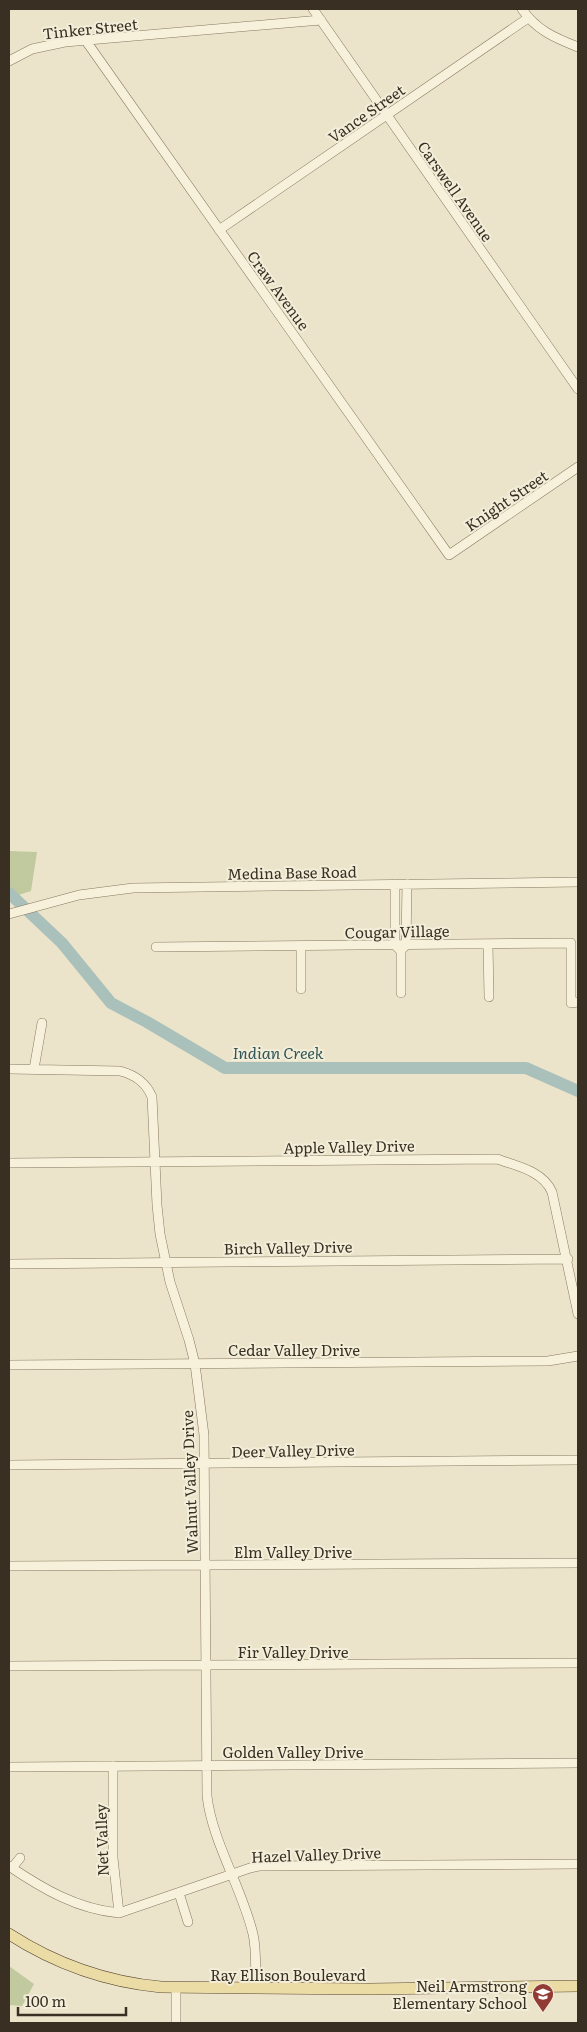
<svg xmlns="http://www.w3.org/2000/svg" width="587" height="2032" viewBox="0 0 587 2032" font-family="Literata,serif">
<rect width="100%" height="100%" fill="#ece4ca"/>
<path fill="#c1c99e" d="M 9,851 L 37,852 L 31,891 L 9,898 Z
M 9,1966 L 34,1984 L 22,2006 L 9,2005 Z"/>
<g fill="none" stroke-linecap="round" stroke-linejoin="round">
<path stroke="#aac0bb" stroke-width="12" d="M 9,893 L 62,943 L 111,1003 L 147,1022 L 225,1068 L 526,1068 L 578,1091"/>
<g stroke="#87785f" stroke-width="10">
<path id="minor" d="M 313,9 L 578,389
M 522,9 C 536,30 555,38 578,47
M 86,41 L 449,555 L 578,467
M 9,61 L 32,49 L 65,42 L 321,20
M 219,230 L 528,18
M 395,884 L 395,945 L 401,951 L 401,993
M 9,914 L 79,895 L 133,888 L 578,882
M 488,944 L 489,997
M 301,946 L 301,989
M 156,947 L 571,943 L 571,1003 L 578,1002
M 402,949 L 406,945 L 407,884
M 9,1069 L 120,1071 C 135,1075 146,1082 152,1097 L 157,1205 L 160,1234 L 170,1282 L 189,1340 L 195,1364 L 204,1435 L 207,1796 C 212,1841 242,1888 253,1934 C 257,1951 255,1971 256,1988
M 34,1069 L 42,1023
M 9,1163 L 497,1159 C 517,1166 543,1171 552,1192 L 578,1314
M 9,1264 L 568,1259
M 9,1365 L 548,1361 L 578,1356
M 9,1465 L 578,1460
M 9,1566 L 578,1563
M 9,1666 L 578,1663
M 113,1766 L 113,1858 L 119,1913
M 9,1767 L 578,1763
M 9,1866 C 43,1889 77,1909 119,1913 L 250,1868 L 259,1866 L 578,1864
M 12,1868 L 20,1858
M 179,1893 L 188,1922
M 176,2023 L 176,1989"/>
</g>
<g stroke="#554633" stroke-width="12">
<path id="major" d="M 9,1934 C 54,1963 107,1982 161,1987 L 370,1989 L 578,1986"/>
</g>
<use href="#minor" stroke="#f7f1dc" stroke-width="9"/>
<use href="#major" stroke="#ebdba5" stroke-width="11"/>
</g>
<defs>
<g id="school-pin" transform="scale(1.125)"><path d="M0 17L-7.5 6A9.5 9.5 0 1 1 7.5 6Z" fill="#913b34" stroke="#f3eed9"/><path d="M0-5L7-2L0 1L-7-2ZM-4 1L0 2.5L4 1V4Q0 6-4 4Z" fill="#fff"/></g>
</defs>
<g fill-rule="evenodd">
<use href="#school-pin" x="543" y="1994"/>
</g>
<g text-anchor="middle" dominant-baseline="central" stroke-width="4" stroke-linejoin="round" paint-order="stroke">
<g font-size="15" fill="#392f22" stroke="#f3eed9">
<text transform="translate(90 28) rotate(-6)">Tinker Street</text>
<text transform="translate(366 113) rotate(-35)">Vance Street</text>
<text transform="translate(456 191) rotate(55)">Carswell Avenue</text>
<text transform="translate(279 290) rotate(54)">Craw Avenue</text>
<text transform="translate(506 500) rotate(-34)">Knight Street</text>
<text transform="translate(292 872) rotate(-1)">Medina Base Road</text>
<text transform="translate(397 931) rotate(-1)">Cougar Village</text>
<text transform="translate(349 1146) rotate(-1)">Apple Valley Drive</text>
<text transform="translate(288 1247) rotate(-1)">Birch Valley Drive</text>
<text x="294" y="1349">Cedar Valley Drive</text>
<text transform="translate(293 1450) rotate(-1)">Deer Valley Drive</text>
<text transform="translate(189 1482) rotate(-92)">Walnut Valley Drive</text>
<text x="293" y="1551">Elm Valley Drive</text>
<text x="293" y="1651">Fir Valley Drive</text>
<text x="293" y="1751">Golden Valley Drive</text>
<text transform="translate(101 1840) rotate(-92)">Net Valley</text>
<text transform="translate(316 1854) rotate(-2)">Hazel Valley Drive</text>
<text x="288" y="1974">Ray Ellison Boulevard</text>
</g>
<g font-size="15" fill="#392f22" stroke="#f3eed9" text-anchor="end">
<text x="527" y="1985">Neil Armstrong<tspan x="527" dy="17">Elementary School</tspan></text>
</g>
<g font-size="16" font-style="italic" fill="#325657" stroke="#f3eed9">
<text x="278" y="1052">Indian Creek</text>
</g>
</g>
<rect width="587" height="2032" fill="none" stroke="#392f22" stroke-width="20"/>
<path d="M18 2007v8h108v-8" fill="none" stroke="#392f22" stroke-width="2.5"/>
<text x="25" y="2007" font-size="15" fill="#392f22" stroke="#f3eed9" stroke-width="4" paint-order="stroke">100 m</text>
</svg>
